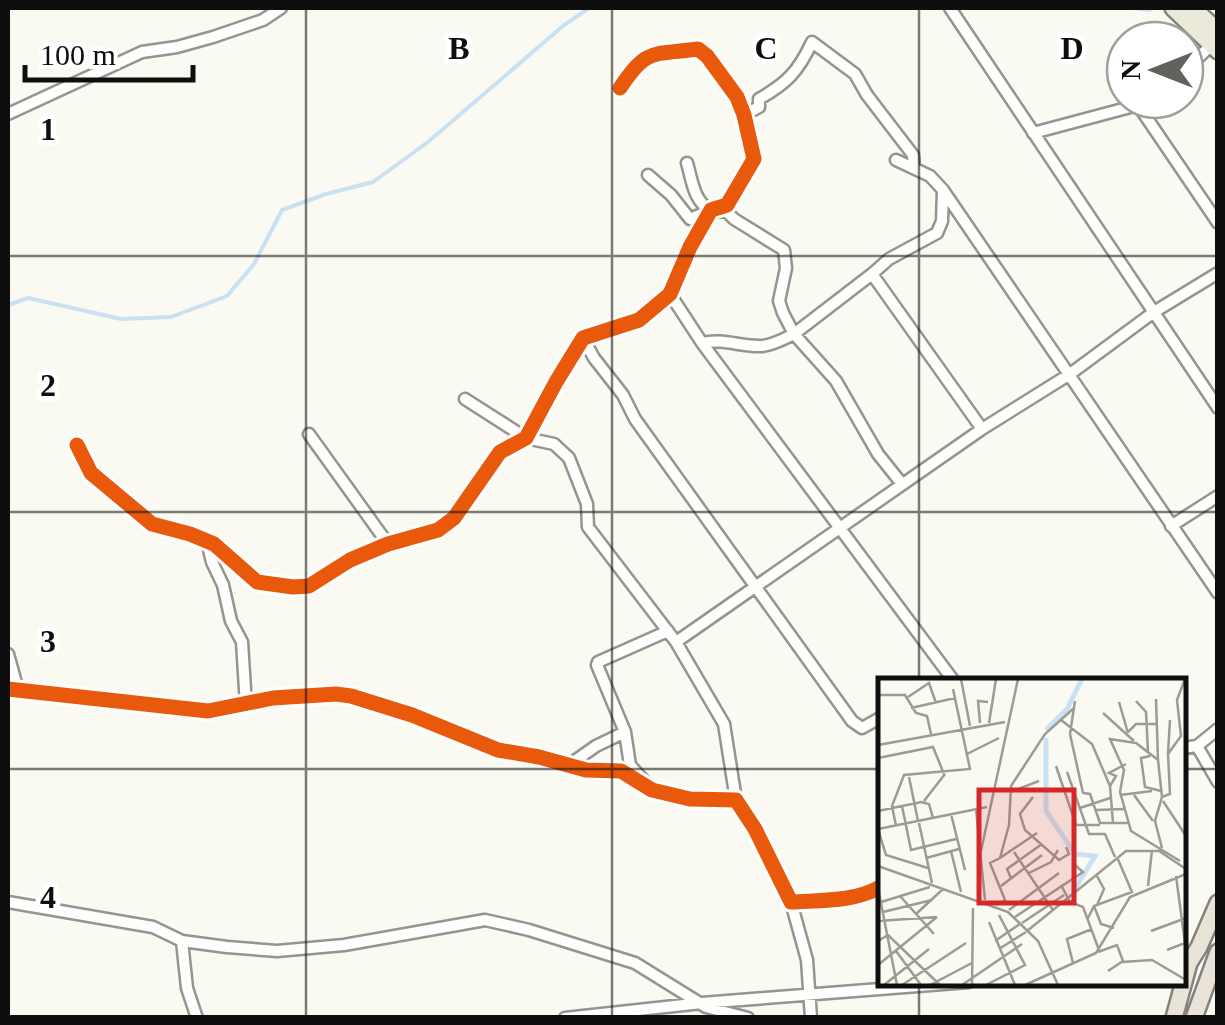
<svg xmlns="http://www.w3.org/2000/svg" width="1225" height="1025" viewBox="0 0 1225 1025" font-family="'Times New Roman',serif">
<rect width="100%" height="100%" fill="#fafaf2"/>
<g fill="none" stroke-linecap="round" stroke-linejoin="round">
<path stroke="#cae1f3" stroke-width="4" d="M 1134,8 L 1150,10
M 8,305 L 28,298 L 121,319 L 171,317 L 227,296 L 254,264 L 282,210 L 326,194 L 373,182 L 428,142 L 563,26 L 589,8"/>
<g stroke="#949491" stroke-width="15">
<path id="minor" d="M 950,8 L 1218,408
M 1185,70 L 1218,39
M 1138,105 L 1218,223
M 8,114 L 142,52 L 177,47 L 213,37 L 263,20 L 281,8
M 744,115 L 759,107 L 759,99 C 787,83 798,72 812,42 L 855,74 L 867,95 L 913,155 L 914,167
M 1033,133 L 1138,105 L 1146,100
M 896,160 L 930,176 L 943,190 L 1218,593
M 687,163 C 692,180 694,203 711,210
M 648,175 L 671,195 L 690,219 L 711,210 L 727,212 L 734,219 L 784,250 L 786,268 L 779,301 L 783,313 L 794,334 L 836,381 L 878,454 L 902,484
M 872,274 L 889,259 L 937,233 L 942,221 L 943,191
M 670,294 L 702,343 C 723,338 741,347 762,346 C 773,345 784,339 794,334 L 872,274 L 982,429
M 583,338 L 594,358 L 623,395 L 635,419 L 852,721 L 862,728 L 880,718
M 702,343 L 953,680
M 465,399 L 526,438 L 554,444 L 569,458 L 587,504 L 588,527 L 676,642 L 724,724 L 736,800
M 309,434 L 388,544
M 77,445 L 91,473 L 152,524 L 190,534 L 214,544 L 257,582 L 293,587 L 309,586 L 350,560 L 388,544 L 438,530 L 454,518 L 500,452 L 526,438 L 556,382 L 583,338 L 639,320 L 670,294 L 690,247 L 711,210 L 727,205 L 754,159 L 744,115 L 737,97 L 707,56 L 698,49 C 652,55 646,48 620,88
M 1171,526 L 1218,496
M 207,541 L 212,562 L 223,585 L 231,621 L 242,642 L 246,705
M 676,642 L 982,429 L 1070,374 L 1154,312 L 1218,273
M 8,654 L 18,690
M 8,689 L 208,711 L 273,698 L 336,694 L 351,696 L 412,715 L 498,750 L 539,757 L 586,770 L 621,771 L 652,790 L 690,799 L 736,800 L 755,829 L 791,902 C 821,900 854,902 880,887
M 1197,746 L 1218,729
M 1182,748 L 1197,746 L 1218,782
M 569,765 L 596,746 L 625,732
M 645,782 L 630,765 L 625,732 L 597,665 L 598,662 L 668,631
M 8,902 L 153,927 L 182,941 L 227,947 L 277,951 L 344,945 L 485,920 L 529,930 L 635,963 L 706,1007 L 748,1018
M 791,902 L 807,960 L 811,1018
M 182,941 L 187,988 L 197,1018
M 565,1018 L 702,1003 L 969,982"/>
</g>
<g stroke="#82827e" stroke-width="20">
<path id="primary" d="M 1173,8 L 1218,51
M 1193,8 L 1218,31"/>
</g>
<g stroke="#82827e" stroke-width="20">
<path id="trunk" d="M 1174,1018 L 1189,963 L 1199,947 L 1218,903
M 1194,1018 L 1218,952"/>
</g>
<use href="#minor" stroke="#fefefd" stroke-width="10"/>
<use href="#primary" stroke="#ebe9da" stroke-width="15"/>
<use href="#trunk" stroke="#eae4d8" stroke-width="15"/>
<g stroke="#fff" stroke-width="21">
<path id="cycleway" d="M 77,445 L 91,473 L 152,524 L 190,534 L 214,544 L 257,582 L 293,587 L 309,586 L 350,560 L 388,544 L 438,530 L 454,518 L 500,452 L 526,438 L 556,382 L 583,338 L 639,320 L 670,294 L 690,247 L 711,210 L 727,205 L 754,159 L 744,115 L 737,97 L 707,56 L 698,49 C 652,55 646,48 620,88
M 8,689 L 208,711 L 273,698 L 336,694 L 351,696 L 412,715 L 498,750 L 539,757 L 586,770 L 621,771 L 652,790 L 690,799 L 736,800 L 755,829 L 791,902 C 821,900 854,902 880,887"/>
</g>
<use href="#cycleway" stroke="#e8590c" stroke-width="15"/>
</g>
<path fill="none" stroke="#0e0e0e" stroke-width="2.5" stroke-opacity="0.55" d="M 306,8 L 306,1018M 612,8 L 612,1018M 919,8 L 919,680M 8,256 L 1218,256M 8,512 L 1218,512M 8,769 L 880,769M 1182,769 L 1218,769M 919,982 L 919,1018"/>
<g transform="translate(878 678)">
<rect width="308" height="308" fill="#fafaf2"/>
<path fill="none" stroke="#cae1f3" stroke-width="5" d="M 168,52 L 189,31 L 204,1M 168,60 L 168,133 L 197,176 L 217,178 L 196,212"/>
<path fill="none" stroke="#9c9c97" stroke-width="2.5" d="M 83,1 L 92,48M 0,17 L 27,17 L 38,35 L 49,38 L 53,56M 30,19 L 51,5 L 58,25M 278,21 L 280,82M 197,23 L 192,56 L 205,115 L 212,116 L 222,145 L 250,145M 258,23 L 268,34 L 270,74M 241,24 L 250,55M 33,30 L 77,20M 225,35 L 256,63M 183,42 L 214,66 L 232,108M 102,45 L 100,23 L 110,24M 111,45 L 118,1M 250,54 L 258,46 L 278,46M 0,67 L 127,44M 290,75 L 292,42M 89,76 L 121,60M 272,78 L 263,80 L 267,109 L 283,113M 0,80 L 55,69 L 66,96M 178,88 L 198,147 L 222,147M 189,94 L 211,156 L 227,156 L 237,179M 31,99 L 40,143M 132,114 L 161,103M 242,117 L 274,113M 256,117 L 275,143M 155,119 L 142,136 L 147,152 L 181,182 L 191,176 L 188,169M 284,119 L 292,116 L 290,76 L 303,58 L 299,22 L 307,1M 46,123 L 67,96M 285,123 L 308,158M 24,128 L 33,172 L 78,161M 202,130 L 232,120M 98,131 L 107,222M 217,132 L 248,131M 0,133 L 43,124 L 51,126 L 55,140M 73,136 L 87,192M 41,145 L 54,205M 235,145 L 232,108 L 238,98 L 231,95 L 248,86M 18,148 L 14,128 L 26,97 L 92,91 L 75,11M 0,151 L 109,129M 0,151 L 8,177 L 50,190M 284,170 L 277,143 L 284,119 L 280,82 L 258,65 L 232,61 L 246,92 L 242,114 L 253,153 L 302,183M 73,173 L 83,214M 136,174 L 175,232M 48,180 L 81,171M 122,180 L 159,155M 100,187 L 140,1M 0,188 L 130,234 L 160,263 L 180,307M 151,195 L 173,184 L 180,172M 133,200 L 129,191 L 164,166M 183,207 L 192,224 L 205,229 L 221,272M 123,208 L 164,177M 270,208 L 274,172M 0,210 L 19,307M 22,218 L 56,256M 3,224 L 52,209M 119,227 L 127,222 L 112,185 L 122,180 L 131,147 L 133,108 L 167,56 L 196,30M 219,227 L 226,211 L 219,198M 216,228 L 223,246 L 236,250M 131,232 L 181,195M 5,234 L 54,222M 38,236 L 65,211M 137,239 L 205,194 L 197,187M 210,240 L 216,228 L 254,214 L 239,179M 0,243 L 59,239M 111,244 L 137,307M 144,245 L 186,217M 149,253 L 248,173 L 281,173 L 308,191M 273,253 L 308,240M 0,263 L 10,257 L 62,307M 117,263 L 142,246M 121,271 L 148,254M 289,272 L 307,265 L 298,198M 18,273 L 43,307M 220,274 L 239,267 L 245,283 L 230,293M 244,284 L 274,282 L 308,302M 195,285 L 189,261 L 214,251M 0,287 L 59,239M 6,307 L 51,271M 24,307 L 88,265M 52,307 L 94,285M 84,307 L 144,266M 94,307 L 95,230M 108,307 L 147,287 L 121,237M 147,307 L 218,275 L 252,219 L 308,196"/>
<path fill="#d62828" fill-opacity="0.15" stroke="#d62828" stroke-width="5" d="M 101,112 L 196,112 L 196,225 L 101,225 Z"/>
<rect width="308" height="308" fill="none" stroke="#0e0e0e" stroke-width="5"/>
</g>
<g font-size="32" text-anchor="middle" font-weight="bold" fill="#0e0e0e" stroke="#fff" stroke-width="10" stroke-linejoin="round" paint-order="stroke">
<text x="459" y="59">B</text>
<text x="766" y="59">C</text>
<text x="1072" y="59">D</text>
<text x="48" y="140">1</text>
<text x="48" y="396">2</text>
<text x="48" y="652">3</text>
<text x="48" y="908">4</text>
</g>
<rect width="1225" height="1025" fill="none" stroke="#0e0e0e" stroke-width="20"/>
<g transform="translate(1155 70) rotate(270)"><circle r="48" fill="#ffffff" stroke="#9f9f9f" stroke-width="2.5"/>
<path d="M0-8L18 38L0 25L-18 38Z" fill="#61615e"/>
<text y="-15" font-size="28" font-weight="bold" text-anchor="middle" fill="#0e0e0e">N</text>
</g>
<path d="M25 65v15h168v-15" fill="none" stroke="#0e0e0e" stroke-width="5"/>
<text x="40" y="65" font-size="30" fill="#0e0e0e" stroke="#ffffff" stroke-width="8" paint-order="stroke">100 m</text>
</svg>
